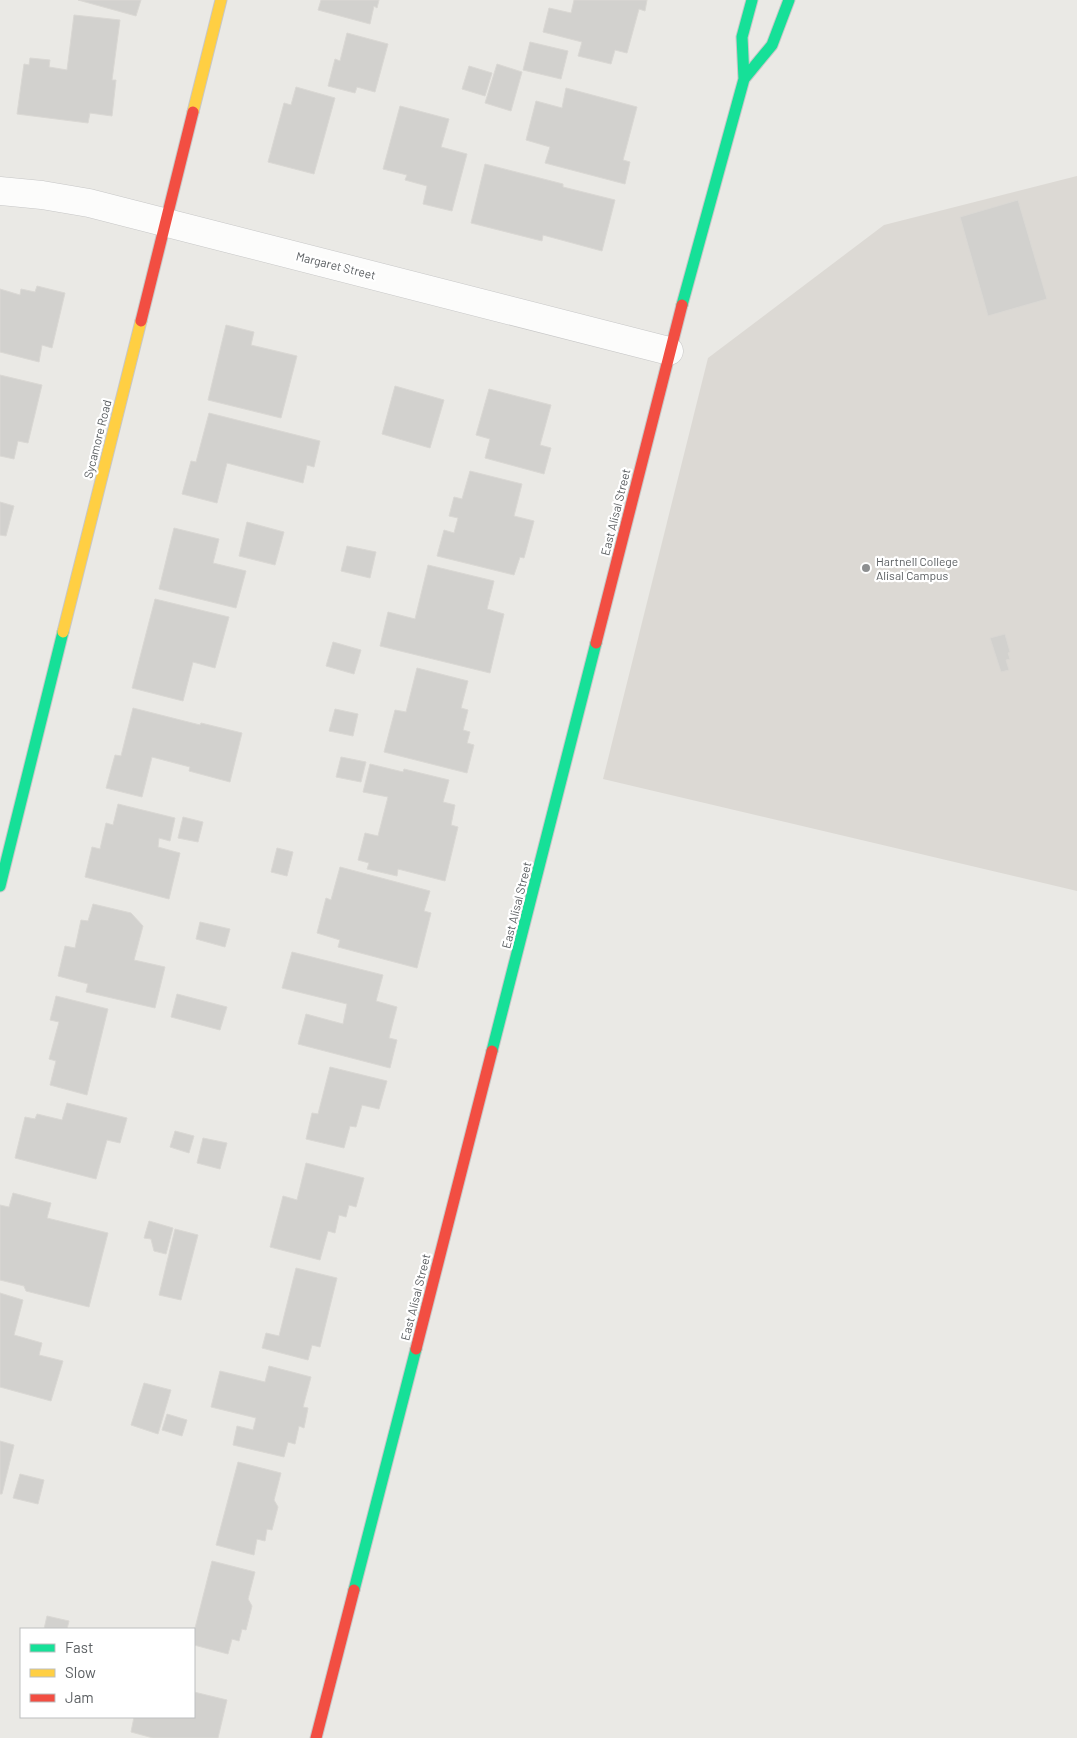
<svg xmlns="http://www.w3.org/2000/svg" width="1077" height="1738" viewBox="0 0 1077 1738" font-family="Barlow,sans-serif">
<rect width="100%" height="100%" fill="#eae9e5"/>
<path fill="#dcd9d4" d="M 1077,176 L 1077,891 L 603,779 L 708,358 L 884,225 Z"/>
<path fill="#d2d1ce" stroke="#dad8d4" d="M 78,0 L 141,0 L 136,16 Z
M 321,0 L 379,0 L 377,8 L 374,6 L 370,24 L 318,10 Z
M 574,0 L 647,0 L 645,11 L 639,9 L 627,53 L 615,50 L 611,64 L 578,56 L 582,42 L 543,32 L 549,8 L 571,13 Z
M 74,15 L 120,20 L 112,80 L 116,80 L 112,116 L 90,113 L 88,123 L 17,114 L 24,64 L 29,65 L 30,58 L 50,60 L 49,67 L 67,70 Z
M 347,33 L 388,44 L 375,92 L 357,87 L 355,93 L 328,86 L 335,59 L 340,61 Z
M 530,42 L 568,51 L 561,79 L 523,70 Z
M 497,64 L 522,72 L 511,111 L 485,103 Z
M 469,66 L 492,73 L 485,96 L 462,89 Z
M 296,87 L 335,98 L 314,174 L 268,162 L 284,103 L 291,105 Z
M 566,88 L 637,107 L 623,160 L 630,162 L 625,184 L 545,163 L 550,147 L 526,140 L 536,101 L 562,108 Z
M 400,106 L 449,119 L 441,147 L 467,154 L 452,211 L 423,204 L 427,186 L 405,180 L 407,175 L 383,169 Z
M 485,164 L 563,184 L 563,187 L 615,200 L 602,251 L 543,235 L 542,241 L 471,223 Z
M 1018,200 L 1047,299 L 988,316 L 960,217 Z
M 37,286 L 65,293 L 52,348 L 42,345 L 39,362 L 0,352 L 0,289 L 20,295 L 21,289 L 35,292 Z
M 226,325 L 254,332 L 251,345 L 297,356 L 281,418 L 208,400 Z
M 0,375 L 42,385 L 28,443 L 18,441 L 14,459 L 0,456 Z
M 395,386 L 444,400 L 430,448 L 382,434 Z
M 489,389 L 551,405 L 540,445 L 551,448 L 544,474 L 485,458 L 490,439 L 476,435 Z
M 209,413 L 320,441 L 314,467 L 307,465 L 303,483 L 227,463 L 217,503 L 182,494 L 191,461 L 196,462 Z
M 470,471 L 522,484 L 514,516 L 534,521 L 524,558 L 520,557 L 514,575 L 437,556 L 444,530 L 454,533 L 458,518 L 449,516 L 454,497 L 462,499 Z
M 0,502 L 14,506 L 6,536 L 0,535 Z
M 247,522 L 284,532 L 275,565 L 239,556 Z
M 174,528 L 219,539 L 213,563 L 246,571 L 236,608 L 159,589 Z
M 347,546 L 376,552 L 370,578 L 341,571 Z
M 428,565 L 494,581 L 487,609 L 504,614 L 490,673 L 380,646 L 388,612 L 415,619 Z
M 155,599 L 229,617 L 215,668 L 193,662 L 183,701 L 132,688 Z
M 1005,634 L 1010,652 L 1008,653 L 1010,659 L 1006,660 L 1009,670 L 1001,672 L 990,638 Z
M 333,642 L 361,650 L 354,674 L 326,666 Z
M 417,668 L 468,681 L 461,708 L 468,710 L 463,730 L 470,732 L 467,743 L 474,745 L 467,773 L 384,752 L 395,710 L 406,712 Z
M 133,708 L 200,725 L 201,723 L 242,733 L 230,782 L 189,771 L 190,767 L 152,757 L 142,797 L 106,788 L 115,755 L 121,756 Z
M 335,709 L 358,714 L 353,736 L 329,731 Z
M 341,757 L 366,762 L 361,782 L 336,777 Z
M 370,764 L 403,772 L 404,769 L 449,780 L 443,802 L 455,805 L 451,825 L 458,827 L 445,881 L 398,869 L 397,876 L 367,869 L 369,863 L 358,860 L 365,833 L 378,836 L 388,797 L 363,792 Z
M 118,804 L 175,818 L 170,841 L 159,838 L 158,847 L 180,853 L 169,899 L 85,877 L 92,847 L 100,849 L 106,823 L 113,825 Z
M 183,817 L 203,822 L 198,842 L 178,838 Z
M 277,848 L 293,852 L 287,876 L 271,872 Z
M 340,867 L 430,891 L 424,911 L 431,913 L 417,968 L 338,947 L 340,940 L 317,933 L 326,898 L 331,900 Z
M 93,904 L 131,913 L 143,926 L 134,960 L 165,967 L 155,1008 L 86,992 L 88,984 L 58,976 L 65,946 L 75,948 L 81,920 L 88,921 Z
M 200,922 L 230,929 L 225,947 L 196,939 Z
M 292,952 L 383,975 L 376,1001 L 397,1007 L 389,1038 L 397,1040 L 390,1068 L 298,1044 L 306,1014 L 343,1024 L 347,1004 L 282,988 Z
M 177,994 L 227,1007 L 220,1030 L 171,1017 Z
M 56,996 L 108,1009 L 87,1095 L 50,1085 L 56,1061 L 49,1059 L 59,1022 L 50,1020 Z
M 330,1067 L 387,1081 L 379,1109 L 362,1105 L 356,1127 L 350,1126 L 344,1148 L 306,1139 L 312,1113 L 318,1114 Z
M 67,1103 L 127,1118 L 120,1143 L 107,1140 L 96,1179 L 15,1158 L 25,1117 L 35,1119 L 37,1114 L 62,1120 Z
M 175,1131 L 194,1136 L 189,1153 L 170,1147 Z
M 203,1138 L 227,1143 L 220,1169 L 197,1163 Z
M 306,1163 L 364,1178 L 356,1207 L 349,1205 L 346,1217 L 339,1215 L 335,1233 L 328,1231 L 320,1260 L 270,1247 L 283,1196 L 297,1200 Z
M 13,1193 L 51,1203 L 47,1218 L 108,1233 L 89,1307 L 26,1291 L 24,1286 L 0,1280 L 0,1205 L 9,1207 Z
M 149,1221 L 173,1228 L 166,1254 L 154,1251 L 151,1239 L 144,1238 Z
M 175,1229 L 198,1235 L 181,1300 L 159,1295 Z
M 296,1268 L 337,1278 L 320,1347 L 312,1345 L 308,1360 L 262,1348 L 266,1333 L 279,1336 Z
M 0,1293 L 23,1300 L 14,1335 L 42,1343 L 39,1355 L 63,1361 L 51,1401 L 0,1387 Z
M 269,1366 L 311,1377 L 303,1407 L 308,1408 L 304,1428 L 299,1426 L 295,1444 L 288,1442 L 284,1457 L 233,1445 L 237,1426 L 253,1430 L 256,1418 L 211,1407 L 220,1371 L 265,1382 Z
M 144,1383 L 171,1390 L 158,1434 L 131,1425 Z
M 167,1414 L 187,1420 L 182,1436 L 162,1430 Z
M 0,1441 L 14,1445 L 2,1494 L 0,1494 Z
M 238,1462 L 281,1473 L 274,1500 L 278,1507 L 272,1530 L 267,1529 L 265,1541 L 257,1539 L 254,1555 L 216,1545 Z
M 20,1474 L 44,1480 L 38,1504 L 13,1498 Z
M 212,1561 L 255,1572 L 248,1599 L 252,1606 L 246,1630 L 242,1629 L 239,1641 L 232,1639 L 228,1654 L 194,1645 L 194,1632 Z
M 47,1616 L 69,1621 L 67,1629 L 44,1629 Z
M 194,1692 L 227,1700 L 218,1738 L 153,1738 L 131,1732 L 134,1717 L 194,1717 Z"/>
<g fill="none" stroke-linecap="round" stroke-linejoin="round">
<g stroke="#c7c7c7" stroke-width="29">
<path id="street" d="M 0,191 L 42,195 L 89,203 L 669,351"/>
</g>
<g stroke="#c7c7c7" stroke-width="13">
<path id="fast" d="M 744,79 L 772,45 L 789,0
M 682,305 L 744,79 L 742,37 L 752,0
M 0,886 L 63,632
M 492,1051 L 596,643
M 354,1590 L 416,1349"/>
</g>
<g stroke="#c7c7c7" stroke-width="13">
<path id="slow" d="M 193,112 L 221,0
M 63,632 L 141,321"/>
</g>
<g stroke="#c7c7c7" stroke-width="13">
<path id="jam" d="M 141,321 L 193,112
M 596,643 L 682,305
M 416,1349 L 492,1051
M 316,1738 L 354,1590"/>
</g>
<use href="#street" stroke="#fcfcfb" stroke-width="28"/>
<use href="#fast" stroke="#16e098" stroke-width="11"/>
<use href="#slow" stroke="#ffcf43" stroke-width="11"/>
<use href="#jam" stroke="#f24e42" stroke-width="11"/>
</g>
<circle fill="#8d8f90" stroke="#fff" stroke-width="2" cx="866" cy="568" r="5"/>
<g text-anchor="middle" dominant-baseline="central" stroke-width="4.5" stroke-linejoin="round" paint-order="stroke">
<g font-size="12" fill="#5b5f62" stroke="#fff">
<text transform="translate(336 265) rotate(14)">Margaret Street</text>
<text transform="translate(97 439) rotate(-76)">Sycamore Road</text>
<text transform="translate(615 512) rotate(-76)">East Alisal Street</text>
<text transform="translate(516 905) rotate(-76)">East Alisal Street</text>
<text transform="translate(415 1297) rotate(-76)">East Alisal Street</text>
</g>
<g font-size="12" fill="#5b5f62" stroke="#fff" text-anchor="start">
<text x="876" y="561">Hartnell College<tspan x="876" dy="14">Alisal Campus</tspan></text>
</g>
</g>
<rect x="20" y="1628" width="175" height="90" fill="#ffffff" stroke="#bdbfc0"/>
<rect x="30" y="1644" width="25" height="8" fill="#16e098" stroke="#bdbfc0"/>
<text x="65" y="1653" font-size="15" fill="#5b5f62">Fast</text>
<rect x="30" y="1669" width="25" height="8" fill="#ffcf43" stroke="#bdbfc0"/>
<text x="65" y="1678" font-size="15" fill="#5b5f62">Slow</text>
<rect x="30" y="1694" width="25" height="8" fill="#f24e42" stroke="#bdbfc0"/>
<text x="65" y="1703" font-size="15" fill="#5b5f62">Jam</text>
</svg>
